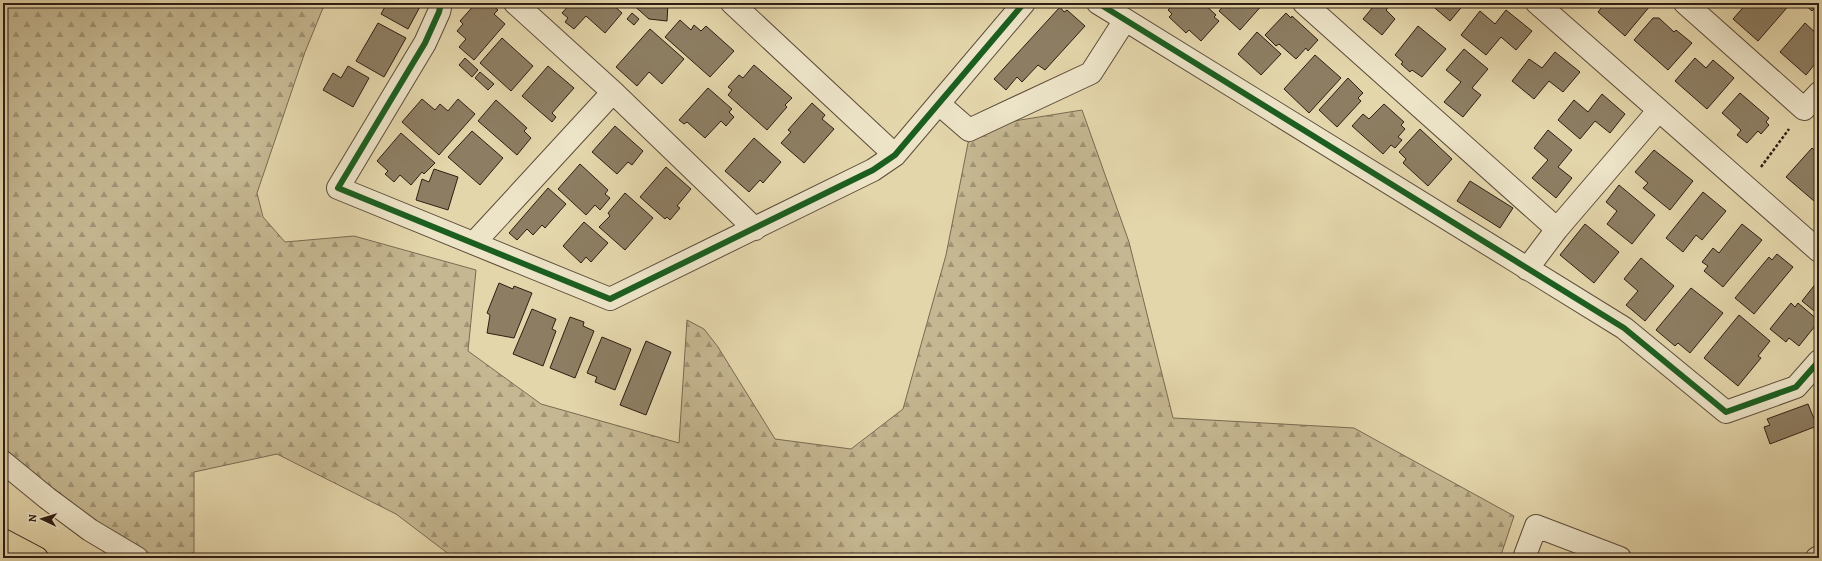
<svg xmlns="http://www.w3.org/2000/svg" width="1822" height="561" viewBox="0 0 1822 561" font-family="Alegreya,serif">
<defs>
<pattern id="forest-firs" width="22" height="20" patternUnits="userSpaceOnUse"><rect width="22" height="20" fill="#c5b791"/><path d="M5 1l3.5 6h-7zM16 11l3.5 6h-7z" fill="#a09475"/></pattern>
</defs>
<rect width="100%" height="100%" fill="#e4d6ab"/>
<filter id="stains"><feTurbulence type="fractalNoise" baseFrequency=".005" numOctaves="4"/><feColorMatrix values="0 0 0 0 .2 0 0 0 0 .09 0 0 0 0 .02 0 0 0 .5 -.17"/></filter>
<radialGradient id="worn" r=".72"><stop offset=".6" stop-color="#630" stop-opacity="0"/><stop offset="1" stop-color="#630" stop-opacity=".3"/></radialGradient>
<path fill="url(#forest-firs)" stroke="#7a6a52" d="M 3,3 L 325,3 L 305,52 L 257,193 L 263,217 L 285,242 L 354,236 L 476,270 L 468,351 L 541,404 L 679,443 L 687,320 L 704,329 L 718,347 L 775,439 L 851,449 L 903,409 L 946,255 L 971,128 L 1082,110 L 1129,242 L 1173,418 L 1354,428 L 1514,516 L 1500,558 L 454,558 L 396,514 L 277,454 L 194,472 L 194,558 L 143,558 L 103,532 L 3,447 Z"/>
<path fill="#8d7e63" stroke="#2f1e14" d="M 387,3 L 422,3 L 408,29 L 381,14 Z
M 476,3 L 490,3 L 498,10 L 494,14 L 505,24 L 474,60 L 459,47 L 466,39 L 457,31 L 463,24 L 460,21 Z
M 571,3 L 611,3 L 622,13 L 605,33 L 586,16 L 574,29 L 565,22 L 568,18 L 562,13 Z
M 631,3 L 668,3 L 667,21 L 649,19 Z
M 1174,3 L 1203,3 L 1216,15 L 1214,17 L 1219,21 L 1201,41 L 1189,30 L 1186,33 L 1169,17 L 1172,14 L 1168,10 Z
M 1226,3 L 1264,3 L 1240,30 L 1219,11 Z
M 1367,3 L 1392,3 L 1386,10 L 1395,19 L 1382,35 L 1363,19 L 1373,7 Z
M 1429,3 L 1465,3 L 1450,21 Z
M 1605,3 L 1647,3 L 1650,6 L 1625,36 L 1598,12 Z
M 1747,3 L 1791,3 L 1758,41 L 1733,19 Z
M 1803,3 L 1819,3 L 1812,11 Z
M 1060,7 L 1064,12 L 1067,10 L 1085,26 L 1045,70 L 1038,65 L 1022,82 L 1017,77 L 1006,90 L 994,79 Z
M 1506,10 L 1532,31 L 1516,50 L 1501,37 L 1486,55 L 1461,35 L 1480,11 L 1495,24 Z
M 632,13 L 639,19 L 634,25 L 627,19 Z
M 1286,13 L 1291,18 L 1292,16 L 1318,40 L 1308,51 L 1306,48 L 1296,59 L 1279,44 L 1276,46 L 1265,35 Z
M 1653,18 L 1659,18 L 1674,32 L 1676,30 L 1692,43 L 1668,70 L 1634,40 Z
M 680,20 L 691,30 L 694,25 L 701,31 L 706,26 L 734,51 L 710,77 L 665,37 Z
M 378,23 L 406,38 L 384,77 L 356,61 Z
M 1805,23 L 1819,36 L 1819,59 L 1806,75 L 1780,52 Z
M 1418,26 L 1446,49 L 1422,77 L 1412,70 L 1410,72 L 1401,64 L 1403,62 L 1395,55 Z
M 650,29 L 684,59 L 662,84 L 649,72 L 637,86 L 616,67 Z
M 1257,32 L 1281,54 L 1261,75 L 1238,54 Z
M 502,38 L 533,66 L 511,91 L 480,63 Z
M 1464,49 L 1488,69 L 1472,88 L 1481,95 L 1463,117 L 1444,102 L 1461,82 L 1446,70 Z
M 1555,52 L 1580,72 L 1563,92 L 1549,81 L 1534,99 L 1512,81 L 1529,59 L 1542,68 Z
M 1315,55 L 1341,78 L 1309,113 L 1284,89 Z
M 465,58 L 478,70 L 472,77 L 459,65 Z
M 1695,58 L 1706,68 L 1713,60 L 1734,78 L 1707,109 L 1675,81 Z
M 754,65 L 792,98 L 785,105 L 787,107 L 767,130 L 728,95 L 732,90 L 728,87 L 739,75 L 743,78 Z
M 348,66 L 369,78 L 353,107 L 323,90 L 333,73 L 341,78 Z
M 548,66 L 574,88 L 552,113 L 556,117 L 552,122 L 522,96 Z
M 480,72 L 494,84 L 488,90 L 475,78 Z
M 1348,78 L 1363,93 L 1358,98 L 1361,101 L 1337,127 L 1319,110 Z
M 708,88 L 732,109 L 729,112 L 734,117 L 726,126 L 721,121 L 705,138 L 687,122 L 684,124 L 679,120 Z
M 1740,93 L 1769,118 L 1766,122 L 1769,125 L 1761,134 L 1758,131 L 1747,143 L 1737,135 L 1741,130 L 1722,113 Z
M 1602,94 L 1625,114 L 1610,133 L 1595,121 L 1580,139 L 1558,120 L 1574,100 L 1588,112 Z
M 422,99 L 435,110 L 440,104 L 448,111 L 458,99 L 475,114 L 439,155 L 402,122 Z
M 496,100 L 527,128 L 524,131 L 531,138 L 517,155 L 478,121 Z
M 812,103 L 825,115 L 822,119 L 834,129 L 804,163 L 781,143 L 791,132 L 788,130 Z
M 1384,104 L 1404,122 L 1401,125 L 1405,129 L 1398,137 L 1402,140 L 1395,148 L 1391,145 L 1383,154 L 1352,126 L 1363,114 L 1369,119 Z
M 615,126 L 643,151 L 632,165 L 628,162 L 617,174 L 592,152 Z
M 1420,129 L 1452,159 L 1428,186 L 1403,163 L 1406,159 L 1399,152 Z
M 1548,130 L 1572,150 L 1558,167 L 1572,178 L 1556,198 L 1532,178 L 1548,160 L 1534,148 Z
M 472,131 L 503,158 L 480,185 L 448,157 Z
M 401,133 L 435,163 L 424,174 L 422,172 L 411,185 L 400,175 L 394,182 L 385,174 L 388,171 L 377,161 Z
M 754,138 L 781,162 L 763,183 L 760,180 L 749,192 L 725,171 Z
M 1812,148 L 1819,154 L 1819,195 L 1814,201 L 1786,177 Z
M 1654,150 L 1693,181 L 1670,210 L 1643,188 L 1648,183 L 1635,172 Z
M 580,164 L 608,190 L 605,194 L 610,198 L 600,210 L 595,205 L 586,215 L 558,189 Z
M 666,167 L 691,189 L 677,206 L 680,208 L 670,220 L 667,217 L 665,219 L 640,197 Z
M 434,169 L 458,177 L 448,210 L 416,200 L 422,179 L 429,182 Z
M 1470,181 L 1513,208 L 1500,228 L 1457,201 Z
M 1619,185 L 1655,215 L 1632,244 L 1607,224 L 1617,211 L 1606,202 Z
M 548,188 L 566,204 L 545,228 L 542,225 L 533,235 L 527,229 L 517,240 L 509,233 Z
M 1703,192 L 1726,211 L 1702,240 L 1696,235 L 1683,252 L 1666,238 Z
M 625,193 L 653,218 L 625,250 L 599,227 L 610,216 L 608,213 Z
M 584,222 L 608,243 L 591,262 L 586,257 L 581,263 L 563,246 Z
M 1585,224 L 1619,252 L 1594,283 L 1560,255 Z
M 1742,224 L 1762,240 L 1723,287 L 1704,271 L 1708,266 L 1702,262 L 1713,248 L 1719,253 Z
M 1777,254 L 1793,267 L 1754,314 L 1735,298 L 1769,257 L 1772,260 Z
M 1641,258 L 1674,286 L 1645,321 L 1626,305 L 1638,291 L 1624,279 Z
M 1817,282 L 1819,284 L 1819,315 L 1802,301 Z
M 499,283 L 513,289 L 514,286 L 532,293 L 514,338 L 487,333 L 490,315 L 487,313 Z
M 1691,288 L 1723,313 L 1690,353 L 1678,343 L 1675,346 L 1656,330 Z
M 1791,303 L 1795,307 L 1798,303 L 1819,321 L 1799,346 L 1789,338 L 1786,342 L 1770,329 Z
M 532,309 L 556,319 L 552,329 L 556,331 L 543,366 L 513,354 Z
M 1739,315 L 1770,341 L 1758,356 L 1761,358 L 1738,386 L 1704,358 Z
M 570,317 L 584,322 L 583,326 L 594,331 L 575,378 L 550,368 Z
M 602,337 L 631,349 L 615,390 L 595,382 L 597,377 L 587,373 Z
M 646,341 L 671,352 L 646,415 L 620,405 Z
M 1808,404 L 1817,426 L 1770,444 L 1764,427 L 1770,425 L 1767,419 Z"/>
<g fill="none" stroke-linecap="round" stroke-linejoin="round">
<g stroke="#5c4c3a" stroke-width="24">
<path id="street" d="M 441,3 L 439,12 L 425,43 L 338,188 L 610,299 L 873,170 L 895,155 L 1024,3
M 515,3 L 613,92 L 755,229
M 732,3 L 895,155
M 1098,3 L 1624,328 L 1726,412 L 1796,387 L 1819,361
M 1304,3 L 1557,229
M 1537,3 L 1819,251
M 1685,3 L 1804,109 L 1819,93
M 939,104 L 969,130 L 1091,73 L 1125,20
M 474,243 L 613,92
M 1527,269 L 1557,229 L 1659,110
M 3,462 L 47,498 L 90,530 L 137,558
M 1524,558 L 1536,526 L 1620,558
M 1817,558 L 1819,557"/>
</g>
<g stroke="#2f1e14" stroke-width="24">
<path id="highway" d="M 3,540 L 37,558"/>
</g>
<path stroke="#2f1e14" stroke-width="2.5" stroke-dasharray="3 2" stroke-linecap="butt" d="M 1761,167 L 1789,129"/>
<use href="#street" stroke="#ede4c8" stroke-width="22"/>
<use href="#highway" stroke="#e4d6ab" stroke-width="22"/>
<g stroke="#ede4c8" stroke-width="8">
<path id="cycleway" d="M 441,3 L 439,12 L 425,43 L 338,188 L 610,299 L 873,170 L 895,155 L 1024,3
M 1098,3 L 1624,328 L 1726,412 L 1796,387 L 1819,361"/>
</g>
<use href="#cycleway" stroke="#1b5e20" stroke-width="6"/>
</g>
<rect width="1822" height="561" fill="none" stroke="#e4d6ab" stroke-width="16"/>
<rect x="4" y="4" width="1814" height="553" fill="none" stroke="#2f1e14" stroke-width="2"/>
<rect x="8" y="8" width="1806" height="545" fill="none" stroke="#2f1e14"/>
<g transform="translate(42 519) rotate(274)" stroke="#ede4c8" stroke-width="3" paint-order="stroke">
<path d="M0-3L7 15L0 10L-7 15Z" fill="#2f1e14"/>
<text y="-6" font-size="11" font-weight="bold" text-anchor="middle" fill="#2f1e14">N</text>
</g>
<rect width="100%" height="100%" filter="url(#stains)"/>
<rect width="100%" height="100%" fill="url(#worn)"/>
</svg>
